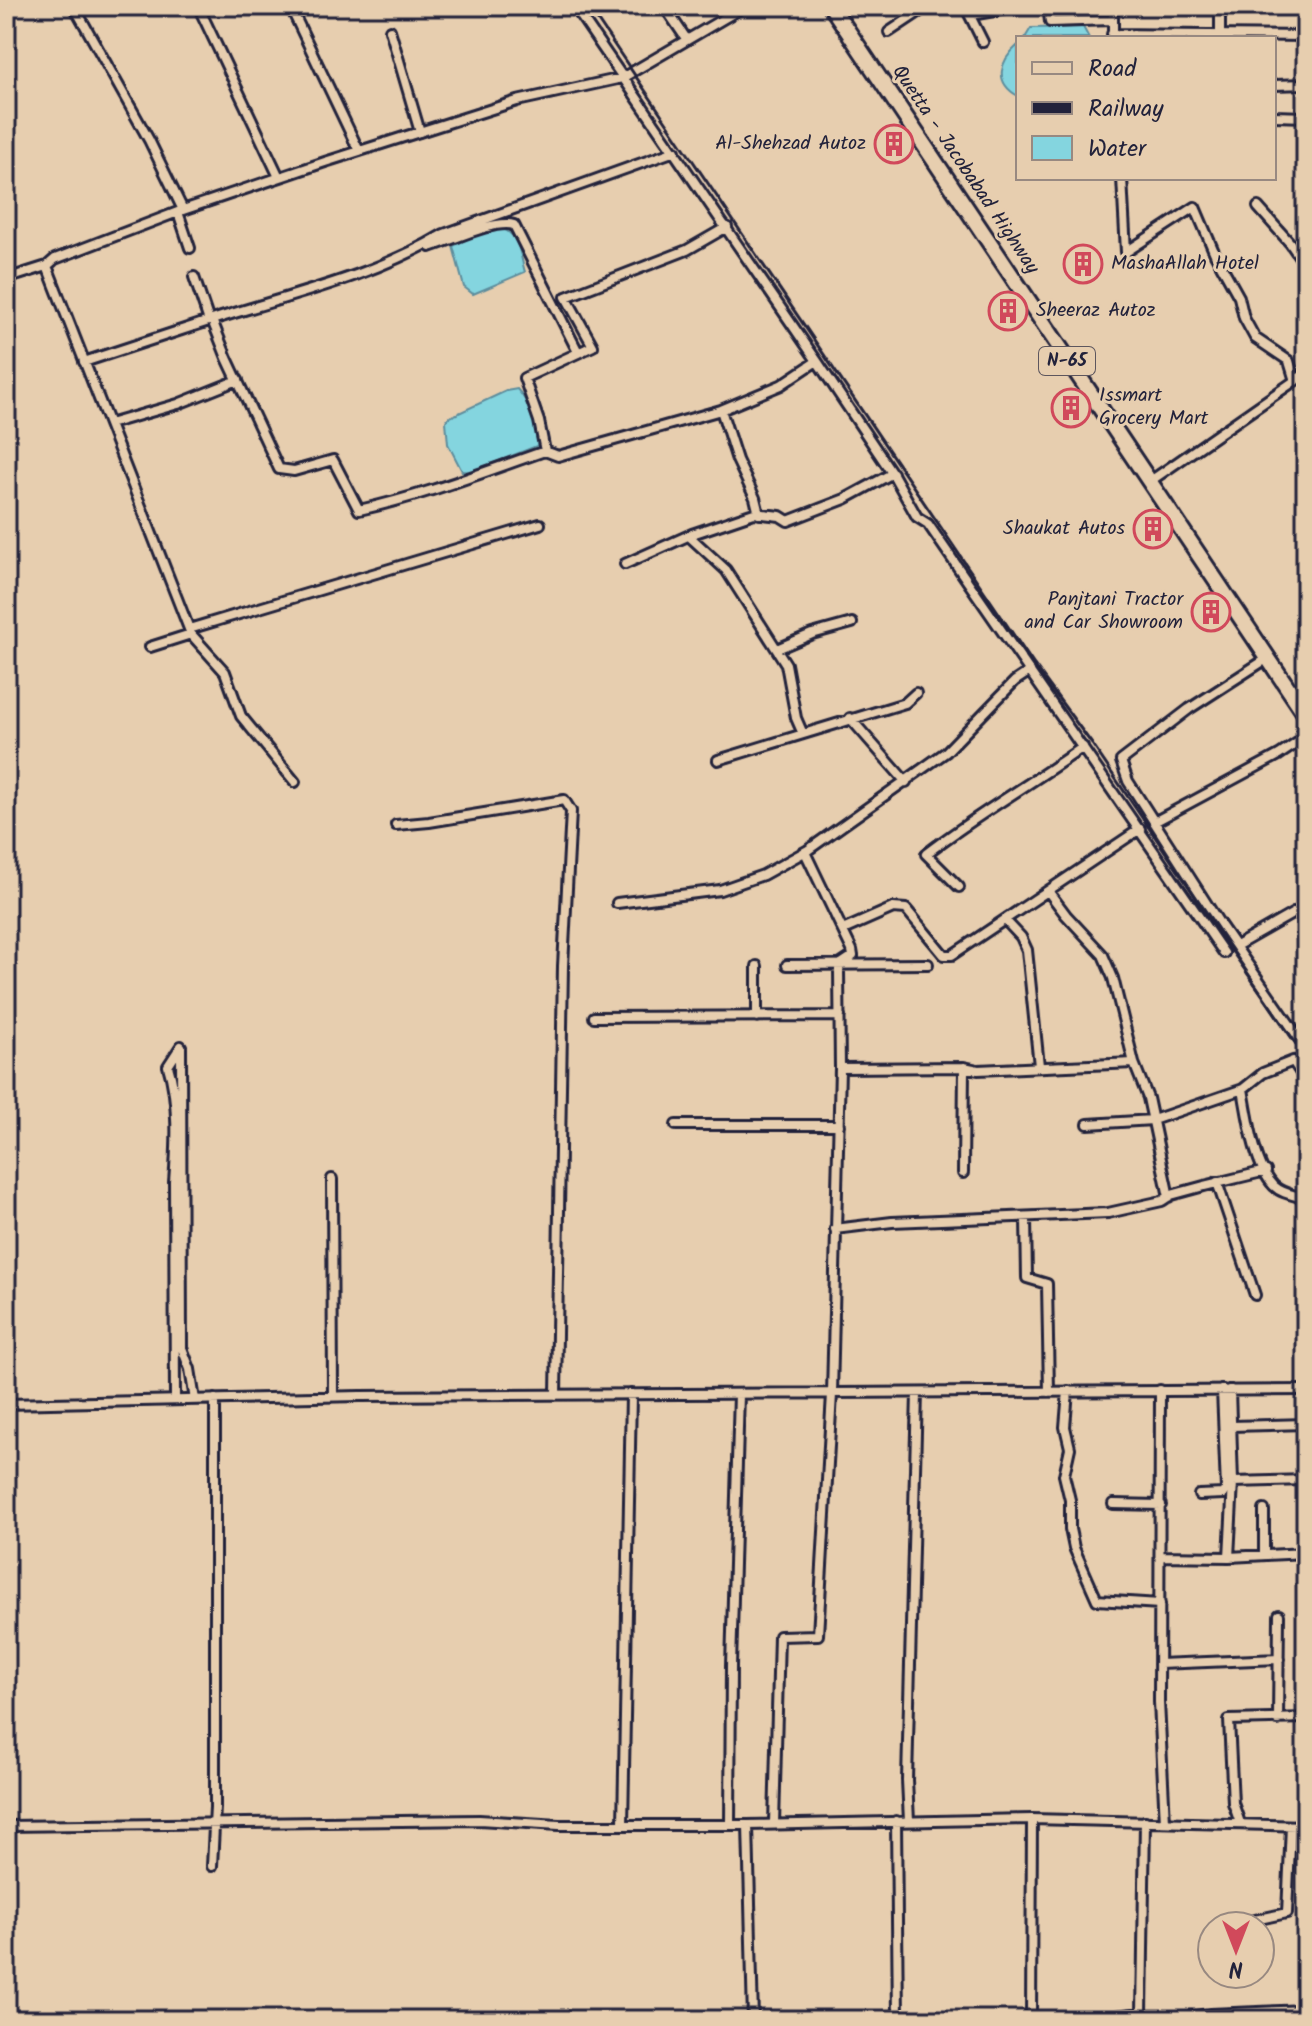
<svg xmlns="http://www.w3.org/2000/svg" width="1312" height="2026" viewBox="0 0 1312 2026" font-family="Kalam,sans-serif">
<rect width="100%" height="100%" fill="#e7ceaf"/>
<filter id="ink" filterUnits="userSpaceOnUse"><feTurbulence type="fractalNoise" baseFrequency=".0125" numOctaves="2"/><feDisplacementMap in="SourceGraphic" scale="16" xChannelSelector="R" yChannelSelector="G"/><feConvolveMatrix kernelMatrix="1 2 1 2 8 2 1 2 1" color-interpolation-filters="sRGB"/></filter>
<g filter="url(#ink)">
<path fill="#84d5df" stroke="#5d8d9d" stroke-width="2" d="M 1083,27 L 1089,38 L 1025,38 L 1031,28 Z
M 1018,45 L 1018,96 C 993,82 1000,61 1018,45 Z
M 500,228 C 520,233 520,256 525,272 L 473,294 L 464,287 L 453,246 L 488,229 Z
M 517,389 C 528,401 541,429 539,445 L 471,472 L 462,471 L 448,444 L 446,421 L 448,418 L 506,391 Z"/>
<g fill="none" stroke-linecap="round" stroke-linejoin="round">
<g stroke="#22223b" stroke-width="14">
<path id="street" d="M 74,6 L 149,140 L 183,210
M 198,6 L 279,177
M 290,6 L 359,151
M 574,6 L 817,361 L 894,476 L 917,517 L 928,524 L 1224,953
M 664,6 L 687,40
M 965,6 L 983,42
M 1048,6 L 1050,22 L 1112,20
M 1220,6 L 1220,37
M 6,10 L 16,6
M 971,15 L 1024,6
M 390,30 L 420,132
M 889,32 L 928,6
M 1112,34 L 1306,36
M 1113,37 L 1113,6
M 1274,85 L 1306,84
M 1274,116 L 1306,117
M 1122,178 L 1126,252 L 1195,207 L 1215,254 L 1239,297 L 1244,318 L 1255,338 L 1289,361 L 1295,381
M 1258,207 L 1290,243 L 1306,266
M 178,212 L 190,248
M 430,247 C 450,241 495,219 514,225 L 578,352
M 47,266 L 191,634 L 150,647
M 194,277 L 209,321
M 6,279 L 47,266 L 55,259 L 183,210 L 325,162 L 517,101 L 622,78 L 745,6
M 212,320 C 290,295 373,277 444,234 L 675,151
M 84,362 L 212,320 L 227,358 L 279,469 L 294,471 L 333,460 L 359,510 C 423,496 484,472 545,451 L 558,456 L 721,410 L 781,385 L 817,361
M 721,410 L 737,460 L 755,498 L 759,514
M 109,424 L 178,404 L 238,380
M 545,451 L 539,421 L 524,378 L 593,346 L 566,297 L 687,250 L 727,227
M 1149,482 L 1306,373
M 689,536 L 726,570 L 786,664 L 796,718 L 803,734
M 625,564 L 692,534 L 754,513 L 780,516 L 788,521 L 845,499 L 893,473
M 189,629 L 540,524
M 191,634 L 225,672 L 241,716 L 295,782
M 777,649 L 812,634 L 852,623
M 1268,658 L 1189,709 L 1121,761 L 1128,781 L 1219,923 L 1306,1048
M 850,718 L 906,782
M 718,760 L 905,703 L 916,693
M 1154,822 L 1279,755 L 1306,737
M 396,825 L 429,822 L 564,800 L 571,811 L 563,966 L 556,1395
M 805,852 L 852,950 L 853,956 L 841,964 L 839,970 L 840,1068
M 959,887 L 926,854 C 976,815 1031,784 1083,747
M 1048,891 L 1066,915 L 1103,955 L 1113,978 L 1134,1063 L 1148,1098 L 1169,1197
M 617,903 L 720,890 L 763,875 L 808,850 L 946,752 L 1015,681 L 1030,671
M 1005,920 L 1021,937 L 1027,950 L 1039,1066
M 843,930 L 893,908 L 906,909 L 944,955 L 952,955 L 1140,829
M 1236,946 L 1306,906
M 787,965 L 928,964
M 757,966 L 757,1017
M 594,1017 L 840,1016
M 181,1047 L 182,1348 L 190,1369 L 195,1400
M 1243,1089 C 1248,1117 1254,1165 1274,1186 C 1282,1194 1294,1195 1304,1198
M 1088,1124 L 1153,1120 L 1243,1089 L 1263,1073 L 1293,1061 L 1306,1081
M 676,1125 L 839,1125
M 963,1173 L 964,1067
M 332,1179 L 333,1396
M 1217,1182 L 1255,1295
M 1026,1218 L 1027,1278 L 1047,1284 L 1049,1392
M 835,1229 L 892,1222 L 1108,1213 L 1162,1201 L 1171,1195 L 1204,1186 L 1266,1171
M 1160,1390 L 1159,1702 L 1165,1822
M 1068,1391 L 1065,1427 L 1070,1448 L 1064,1475 L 1070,1500 L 1070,1529 L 1074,1548 L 1097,1600 L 1160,1604
M 175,1400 L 174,1182 C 177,1145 179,1101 168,1066 L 181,1046
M 6,1404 L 360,1396 L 1306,1390
M 1231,1426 L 1306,1424
M 1233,1482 L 1306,1480
M 1199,1495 L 1224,1494 L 1226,1489 L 1222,1390
M 1113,1504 L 1161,1505
M 1264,1554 L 1264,1510
M 1160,1556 L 1229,1557 L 1306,1553
M 1229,1557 L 1233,1482 L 1230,1390
M 1159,1664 L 1279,1659
M 1278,1720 L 1279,1615
M 896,1821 L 898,2020
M 909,1821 L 907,1780 L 917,1393
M 1240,1823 L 1233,1803 L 1229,1720 L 1306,1718
M 774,1824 L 779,1636 L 818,1635 L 832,1394 L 840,1068 L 964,1067 L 978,1070 L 1134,1063
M 623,1825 L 631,1394
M 730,1825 L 731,1666 L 739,1394
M 748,1825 L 753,2020
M 6,1826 L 479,1820 L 559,1825 L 748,1825 L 1032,1819 L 1306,1826
M 212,1866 L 215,1807 L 215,1399
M 1250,1926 L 1250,1921 L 1287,1913 L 1291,1826
M 1022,2020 L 1106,2017 L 1142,2013 L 1145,1821
M 1031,2020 L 1032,1819
M 1164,2020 L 1210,2014 L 1306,2010"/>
</g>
<g stroke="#22223b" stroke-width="20">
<path id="highway" d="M 831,6 L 1306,715"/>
</g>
<use href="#street" stroke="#e7ceaf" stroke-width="8"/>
<use href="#highway" stroke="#e7ceaf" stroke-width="14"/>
<path stroke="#22223b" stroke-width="3" d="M 588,6 L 1034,665 L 1092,744 L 1306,1059"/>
</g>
</g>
<defs>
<g id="building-ring" transform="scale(2)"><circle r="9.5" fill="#e7ceaf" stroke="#d1495b" stroke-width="1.5"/><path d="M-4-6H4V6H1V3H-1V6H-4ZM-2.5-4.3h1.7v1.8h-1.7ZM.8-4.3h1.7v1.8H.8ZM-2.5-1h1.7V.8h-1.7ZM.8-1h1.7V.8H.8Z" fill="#d1495b"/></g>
</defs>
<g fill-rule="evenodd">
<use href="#building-ring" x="894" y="144"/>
<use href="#building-ring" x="1083" y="264"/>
<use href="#building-ring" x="1008" y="311"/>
<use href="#building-ring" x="1071" y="408"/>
<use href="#building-ring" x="1153" y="529"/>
<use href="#building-ring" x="1211" y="612"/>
</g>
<g text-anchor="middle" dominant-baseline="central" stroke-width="6" stroke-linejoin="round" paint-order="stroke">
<rect fill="#e7ceaf" stroke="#5d565e" stroke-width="2" x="1039" y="347" width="56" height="28" rx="6"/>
<g font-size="18" font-weight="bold" fill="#22223b">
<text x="1067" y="361">N-65</text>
</g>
<g font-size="20" fill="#22223b" stroke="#e7ceaf" text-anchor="end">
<text x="866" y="144">Al-Shehzad Autoz</text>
<text x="1111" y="264" text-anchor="start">MashaAllah Hotel</text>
<text x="1036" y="311" text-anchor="start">Sheeraz Autoz</text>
<text x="1099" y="396" text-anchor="start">Issmart<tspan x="1099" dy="23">Grocery Mart</tspan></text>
<text x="1125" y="529">Shaukat Autos</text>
<text x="1183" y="600">Panjtani Tractor<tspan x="1183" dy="23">and Car Showroom</tspan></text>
</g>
<g font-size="20" fill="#22223b" stroke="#e7ceaf">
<text transform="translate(965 170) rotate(56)">Quetta - Jacobabad Highway</text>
</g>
</g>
<rect width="1312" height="2026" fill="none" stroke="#e7ceaf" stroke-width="32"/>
<rect x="16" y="16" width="1280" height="1994" fill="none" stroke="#22223b" stroke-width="3" filter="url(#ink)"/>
<rect x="1016" y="36" width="260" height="144" fill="#e7ceaf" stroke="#988981" stroke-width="2"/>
<rect x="1032" y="62" width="40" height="12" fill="#e7ceaf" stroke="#988981" stroke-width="2"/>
<text x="1088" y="76" font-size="24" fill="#22223b">Road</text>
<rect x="1032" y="102" width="40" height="12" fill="#22223b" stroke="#988981" stroke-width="2"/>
<text x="1088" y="116" font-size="24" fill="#22223b">Railway</text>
<rect x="1032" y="136" width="40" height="24" fill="#84d5df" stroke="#988981" stroke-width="2"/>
<text x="1088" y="156" font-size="24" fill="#22223b">Water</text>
<g transform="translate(1236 1950) rotate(180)"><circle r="38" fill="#e7ceaf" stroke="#988981" stroke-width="2"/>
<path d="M0-6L14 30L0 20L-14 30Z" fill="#d1495b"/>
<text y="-12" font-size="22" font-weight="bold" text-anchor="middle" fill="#22223b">N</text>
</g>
</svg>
